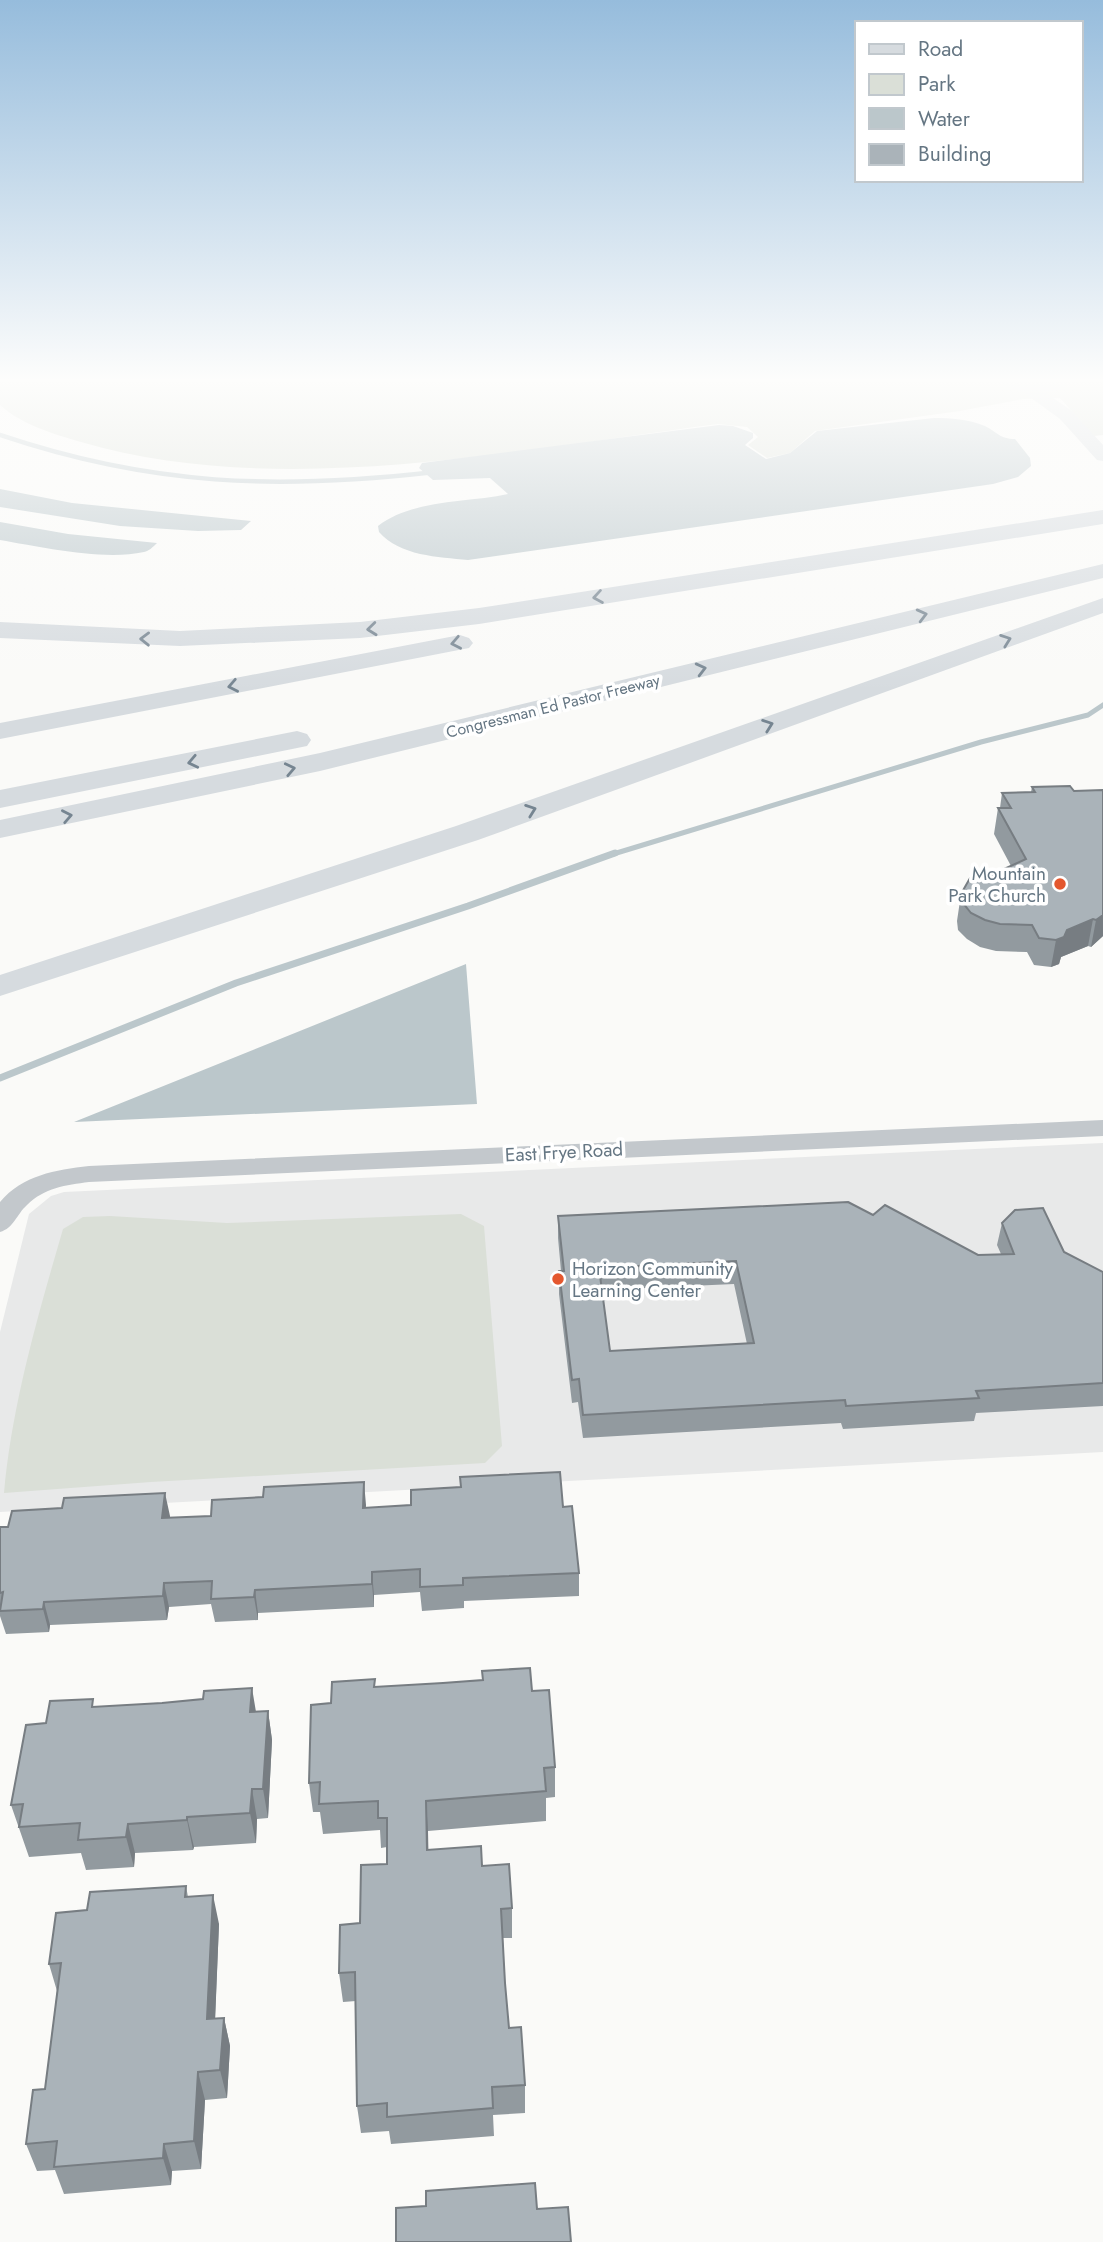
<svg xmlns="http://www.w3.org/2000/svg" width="1103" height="2242" viewBox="0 0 1103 2242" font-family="Jost,sans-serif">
<rect width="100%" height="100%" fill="#fafaf8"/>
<path fill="#e8e9e9" d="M 1103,1143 L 1103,1452 L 0,1512 L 0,1332 L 29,1214 L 51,1196 L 64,1192 Z"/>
<path fill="#dadfd7" d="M 0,377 L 1103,377 L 1103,435 L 1094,436 L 1060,398 L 1023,399 L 960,411 L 815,431 L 790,453 L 767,458 L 748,445 L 758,437 L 747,427 L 718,424 C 517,450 279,500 81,442 C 54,434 22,425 0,405 Z
M 461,1214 L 484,1226 L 502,1446 L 485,1463 L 151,1482 L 4,1493 C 12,1404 38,1315 63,1229 L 83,1217 L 110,1216 L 227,1223 Z"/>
<path fill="#bbc7cb" d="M 934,418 C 951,418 968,419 985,426 C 997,432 1000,439 1015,439 L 1030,458 L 1031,466 L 1018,477 L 993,484 L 468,560 C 438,557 400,556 379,532 L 378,526 C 413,499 467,503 508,494 L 490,478 L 433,480 L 419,468 L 422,463 L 719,425 L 733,426 L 753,433 L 753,438 L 745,445 L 766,459 L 790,453 L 817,431 Z
M 0,489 L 72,503 L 251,521 L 241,530 L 198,531 L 120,526 L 0,507 Z
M 0,522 L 68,534 L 157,543 C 153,547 149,551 144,552 C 103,561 41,547 0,540 Z
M 466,964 L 477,1104 L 74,1122 Z"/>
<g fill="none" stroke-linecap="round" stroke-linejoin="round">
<path stroke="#bbc7cb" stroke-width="4.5" d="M 0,435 C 151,486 277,490 435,472"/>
<path stroke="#bbc7cb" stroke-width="5" d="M 610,855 L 981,742 L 1088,715 L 1103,705"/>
<path stroke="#bbc7cb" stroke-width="7" d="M 0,1078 L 236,983 L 468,906 L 615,853"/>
<path fill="#c3c8cc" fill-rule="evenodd" d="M 1103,1120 L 1103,1136 L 89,1182 C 66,1185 44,1188 27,1205 C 16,1215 14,1228 0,1232 L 0,1202 C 23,1175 55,1170 89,1166 Z"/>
<path fill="#d6dbdf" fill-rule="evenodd" d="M 998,377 C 1016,376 1031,387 1052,381 L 1049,377 L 1067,377 L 1069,380 L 1065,387 L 1046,393 L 1072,411 L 1103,445 L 1103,461 L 1097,460 L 1060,419 L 1023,392 L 1000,384 Z"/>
<path fill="#d6dbdf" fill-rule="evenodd" d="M 1103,510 L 1103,524 L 479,624 L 360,638 L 180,646 L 0,638 L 0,622 L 180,631 L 360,622 L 479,608 Z
M 1103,564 L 1103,578 L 320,771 L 0,838 L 0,820 L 320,753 Z
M 1103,598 L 1103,613 L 478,840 L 0,996 L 0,975 L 456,826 Z
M 460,635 L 469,638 L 473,643 L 469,648 L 0,739 L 0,723 Z
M 297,731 L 307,734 L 311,740 L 307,746 L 0,808 L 0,790 Z"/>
</g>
<path fill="#929a9f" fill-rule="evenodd" d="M 1032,787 L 1074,791 L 1103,790 L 1103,936 L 1091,947 L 1088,946 L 1061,957 L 1059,964 L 1051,967 L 1034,965 L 1027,952 L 996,951 L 980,947 L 967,939 L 958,930 L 957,921 L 961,894 L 1011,866 L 994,834 L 998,808 L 1000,808 L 1002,793 L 1031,792 Z
M 873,1215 L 978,1255 L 1001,1254 L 997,1245 L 1002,1223 L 1103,1272 L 1103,1406 L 976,1413 L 974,1421 L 843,1429 L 841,1423 L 583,1438 L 578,1402 L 572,1403 L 559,1294 L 559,1271 L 561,1271 L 558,1238 L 558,1216 ZM 734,1284 L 747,1344 L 610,1351 L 602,1290 Z
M 563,1507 L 579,1573 L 579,1596 L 464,1601 L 464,1608 L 422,1611 L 420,1592 L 374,1595 L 374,1607 L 258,1613 L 258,1620 L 215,1622 L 211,1604 L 169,1607 L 167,1620 L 50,1625 L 49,1632 L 6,1634 L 0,1616 L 0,1527 L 8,1527 L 62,1508 L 170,1516 L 170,1518 L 366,1508 Z
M 375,1687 L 532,1691 L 555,1767 L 555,1797 L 546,1798 L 546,1821 L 428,1831 L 428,1850 L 482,1866 L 512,1908 L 512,1938 L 503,1938 L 505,1983 L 509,2028 L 525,2085 L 525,2113 L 493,2115 L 494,2136 L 391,2144 L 389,2131 L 361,2133 L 357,2106 L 356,2001 L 343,2002 L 339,1973 L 387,1864 L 387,1847 L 381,1848 L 380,1830 L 323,1834 L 320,1812 L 313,1812 L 309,1783 Z
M 95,1707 L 256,1711 L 268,1711 L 272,1740 L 268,1818 L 257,1819 L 256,1843 L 194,1847 L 193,1850 L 135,1853 L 134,1867 L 86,1870 L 81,1853 L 29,1857 L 11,1805 L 46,1723 Z
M 186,1886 L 188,1897 L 219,1924 L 215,2018 L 224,2018 L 230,2046 L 227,2098 L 205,2100 L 201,2169 L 172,2171 L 171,2185 L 64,2194 L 55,2170 L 37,2171 L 26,2144 L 45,2089 L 57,1991 L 49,1964 L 87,1910 Z"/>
<path fill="#777d82" d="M 1103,915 L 1103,936 L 1091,947 L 1096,920 Z
M 1093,919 L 1088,946 L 1061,957 L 1059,964 L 1051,967 L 1056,940 L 1067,930 Z
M 364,1482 L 366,1505 L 365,1531 L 363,1508 Z
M 165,1493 L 170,1516 L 167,1541 L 162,1518 Z
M 372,1572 L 374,1595 L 374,1607 L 372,1584 Z
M 164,1583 L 169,1607 L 167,1620 L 163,1596 Z
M 255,1590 L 258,1613 L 258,1620 L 254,1597 Z
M 44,1602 L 50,1625 L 49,1632 L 43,1609 Z
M 252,1688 L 257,1718 L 250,1712 Z
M 268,1711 L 272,1740 L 268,1818 L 263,1789 Z
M 252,1789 L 257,1819 L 256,1843 L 250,1813 Z
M 426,1801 L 428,1831 L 429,1879 L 427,1850 Z
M 187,1817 L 194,1847 L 193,1850 L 187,1820 Z
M 128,1824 L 135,1853 L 134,1867 L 126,1837 Z
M 213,1895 L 219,1924 L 214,2047 L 207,2019 Z
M 224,2018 L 230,2046 L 227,2098 L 220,2070 Z
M 198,2072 L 205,2100 L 201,2169 L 194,2141 Z
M 164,2144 L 172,2171 L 171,2185 L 163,2158 Z"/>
<path fill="#aab3b9" stroke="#777d82" stroke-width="2" fill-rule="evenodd" d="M 1070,786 L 1074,791 L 1103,790 L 1103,915 L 1096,920 L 1093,919 L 1067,930 L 1064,937 L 1056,940 L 1039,938 L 1032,925 L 1000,924 L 985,920 L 971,913 L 963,903 L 961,894 L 970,878 L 1002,870 L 1026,859 L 998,808 L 1011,808 L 1002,793 L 1035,792 L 1032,787 Z
M 848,1202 L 873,1215 L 885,1205 L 978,1255 L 1014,1254 L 1002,1223 L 1015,1210 L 1043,1208 L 1064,1252 L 1103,1272 L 1103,1383 L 976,1391 L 979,1398 L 846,1406 L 845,1400 L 583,1415 L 579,1379 L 572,1380 L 559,1271 L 564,1271 L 558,1216 ZM 736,1261 L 754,1343 L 610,1351 L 599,1268 Z
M 560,1472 L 563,1507 L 572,1506 L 579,1573 L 463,1578 L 463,1585 L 420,1587 L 420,1569 L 372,1572 L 372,1584 L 255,1590 L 254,1597 L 211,1599 L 212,1581 L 164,1583 L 163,1596 L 44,1602 L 43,1609 L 0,1611 L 3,1592 L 0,1593 L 0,1527 L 8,1527 L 12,1511 L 62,1508 L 64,1498 L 165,1493 L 162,1518 L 211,1516 L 212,1500 L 263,1497 L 264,1487 L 364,1482 L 363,1508 L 411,1505 L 411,1490 L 461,1487 L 460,1477 Z
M 530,1668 L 532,1691 L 549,1690 L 555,1767 L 544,1768 L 546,1791 L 426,1801 L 427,1850 L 481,1846 L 482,1866 L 509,1864 L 512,1908 L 501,1909 L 505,1983 L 509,2028 L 521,2027 L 525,2085 L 492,2087 L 493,2108 L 387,2117 L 387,2103 L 357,2106 L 355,1972 L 339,1973 L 340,1925 L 360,1923 L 361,1865 L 387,1864 L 387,1818 L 378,1818 L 378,1801 L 319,1804 L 320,1782 L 309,1783 L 311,1705 L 331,1703 L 332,1682 L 375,1679 L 374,1687 L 443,1683 L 483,1680 L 482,1671 Z
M 252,1688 L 250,1712 L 268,1711 L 263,1789 L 252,1789 L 250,1813 L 187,1817 L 187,1820 L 128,1824 L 126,1837 L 78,1840 L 80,1823 L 19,1827 L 23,1804 L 11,1805 L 26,1725 L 46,1723 L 50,1701 L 93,1699 L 92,1707 L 162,1703 L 203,1699 L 204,1691 Z
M 186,1886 L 185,1897 L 213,1895 L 207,2019 L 224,2018 L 220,2070 L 198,2072 L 194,2141 L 164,2144 L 163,2158 L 54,2167 L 57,2141 L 26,2144 L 33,2090 L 45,2089 L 61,1963 L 49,1964 L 56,1913 L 87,1910 L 90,1892 Z
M 535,2183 L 537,2209 L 568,2207 L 571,2242 L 396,2242 L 396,2208 L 426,2206 L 426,2191 Z"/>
<defs><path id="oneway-chevron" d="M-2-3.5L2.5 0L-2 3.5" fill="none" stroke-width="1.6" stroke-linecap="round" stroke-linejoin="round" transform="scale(1.75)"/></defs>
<g stroke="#768591">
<use href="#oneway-chevron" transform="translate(598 597) rotate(171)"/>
<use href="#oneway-chevron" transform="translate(922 615) rotate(-14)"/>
<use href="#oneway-chevron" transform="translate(372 629) rotate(174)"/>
<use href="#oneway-chevron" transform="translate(145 639) rotate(-179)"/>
<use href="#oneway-chevron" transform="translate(1006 640) rotate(-20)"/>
<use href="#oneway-chevron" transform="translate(456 643) rotate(169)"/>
<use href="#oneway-chevron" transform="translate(701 669) rotate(-14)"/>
<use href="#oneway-chevron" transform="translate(233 686) rotate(169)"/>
<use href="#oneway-chevron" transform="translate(768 725) rotate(-20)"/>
<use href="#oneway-chevron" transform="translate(193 762) rotate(168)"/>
<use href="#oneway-chevron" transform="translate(290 769) rotate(-12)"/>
<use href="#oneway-chevron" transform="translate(531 810) rotate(-20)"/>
<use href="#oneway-chevron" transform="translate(67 816) rotate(-11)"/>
</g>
<linearGradient id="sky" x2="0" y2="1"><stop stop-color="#96bcdc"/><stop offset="0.55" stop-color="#fdfdfc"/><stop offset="1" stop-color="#fdfdfc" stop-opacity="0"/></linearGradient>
<rect width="1103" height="691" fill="url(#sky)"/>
<g fill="#e4572e" stroke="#fff" stroke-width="2.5">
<circle cx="1060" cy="884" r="7"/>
<circle cx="558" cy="1279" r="7"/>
</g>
<g text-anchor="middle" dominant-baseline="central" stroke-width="7" stroke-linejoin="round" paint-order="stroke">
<g font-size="16" fill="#657683" stroke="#fff">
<text transform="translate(553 706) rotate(-14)">Congressman Ed Pastor Freeway</text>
</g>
<g font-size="19" fill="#657683" stroke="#fff" text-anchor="end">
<text x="1046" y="873">Mountain<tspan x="1046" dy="22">Park Church</tspan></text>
<text x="572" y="1268" text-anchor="start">Horizon Community<tspan x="572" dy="22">Learning Center</tspan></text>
</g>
<g font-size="19" fill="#657683" stroke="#fff">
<text transform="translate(564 1152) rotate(-3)">East Frye Road</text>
</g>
</g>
<rect x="855" y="21" width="228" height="161" fill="#ffffff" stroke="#c1c8cd" stroke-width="2"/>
<rect x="869" y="44" width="35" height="10" fill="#d6dbdf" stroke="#c1c8cd" stroke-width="2"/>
<text x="918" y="56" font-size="21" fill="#657683">Road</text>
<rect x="869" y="74" width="35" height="21" fill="#dadfd7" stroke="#c1c8cd" stroke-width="2"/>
<text x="918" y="91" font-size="21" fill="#657683">Park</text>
<rect x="869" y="108" width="35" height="21" fill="#bbc7cb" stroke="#c1c8cd" stroke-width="2"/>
<text x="918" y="126" font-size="21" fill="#657683">Water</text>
<rect x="869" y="144" width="35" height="21" fill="#aab3b9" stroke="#c1c8cd" stroke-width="2"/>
<text x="918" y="161" font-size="21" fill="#657683">Building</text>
</svg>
